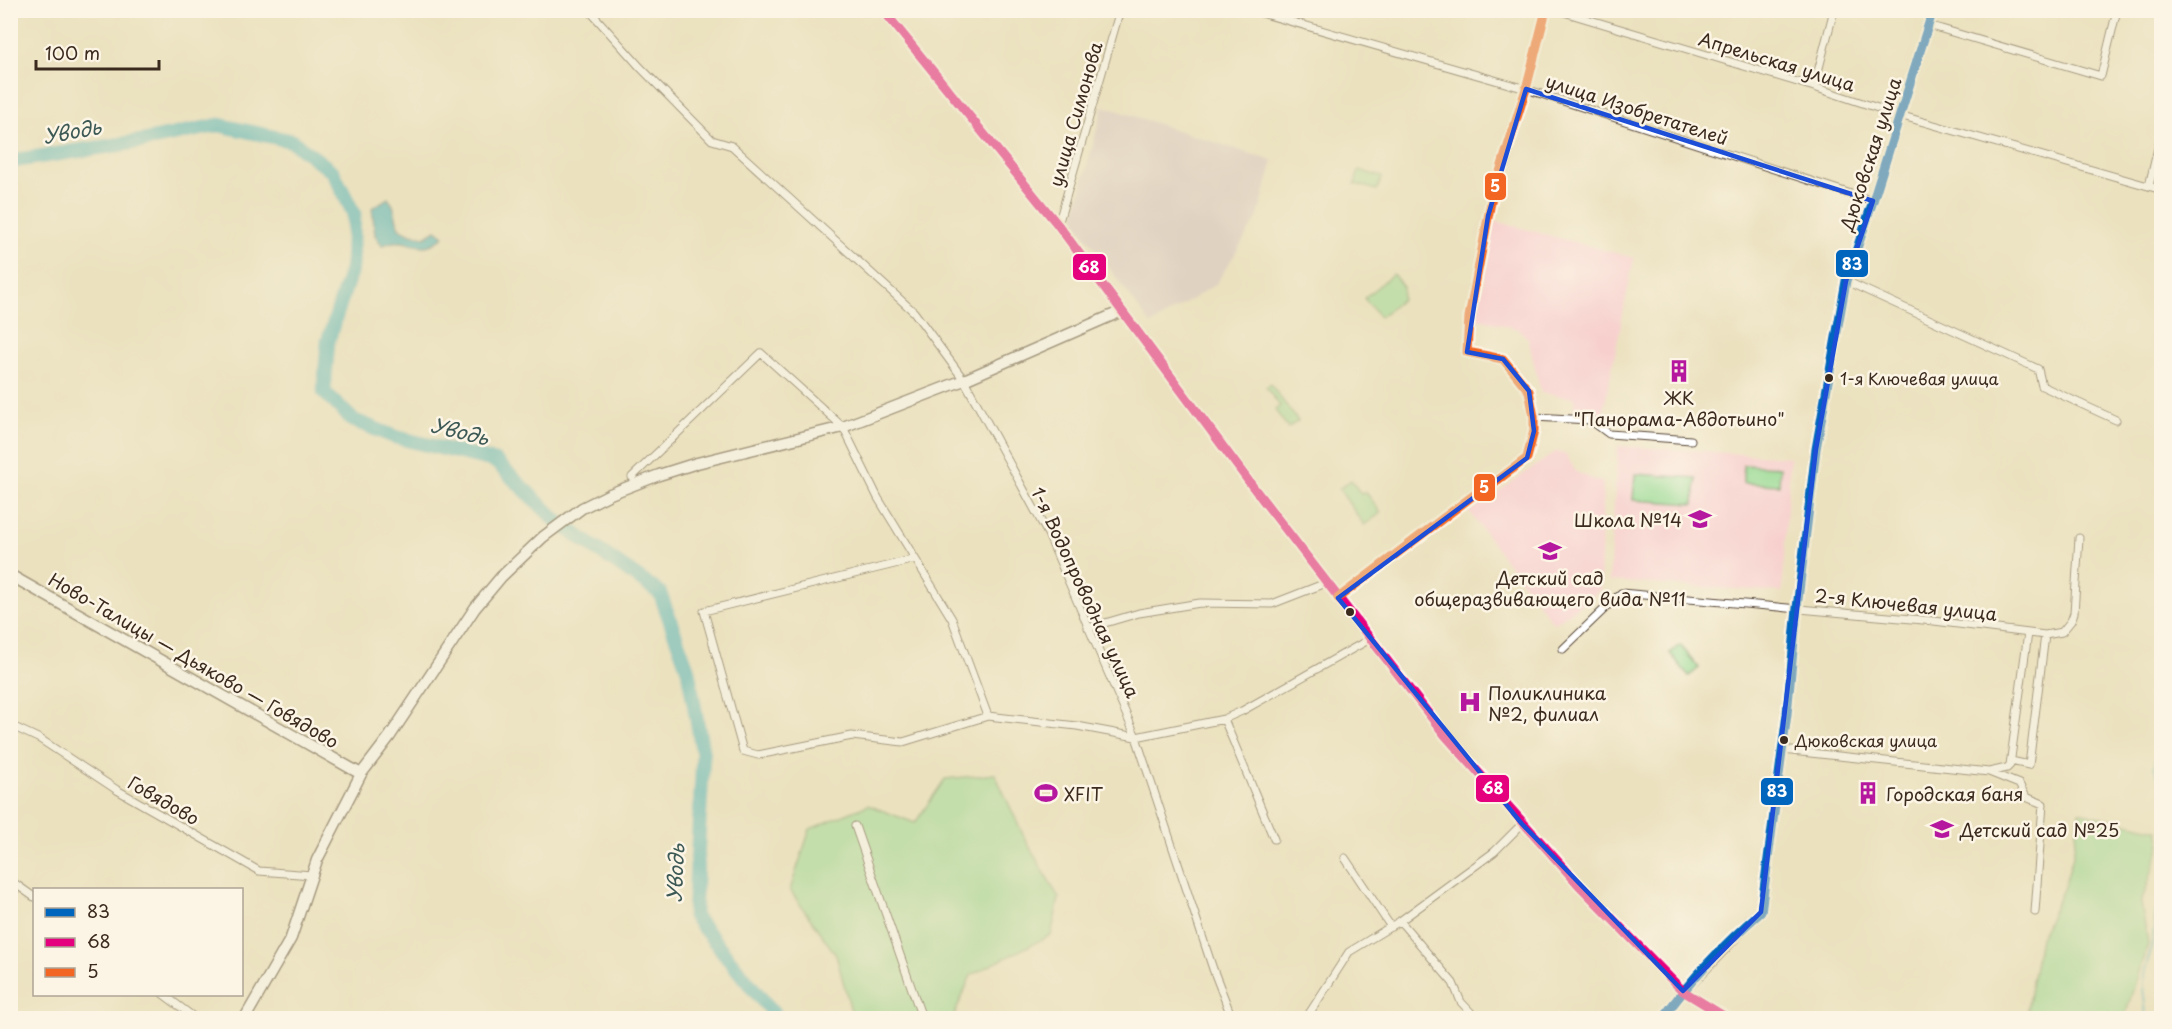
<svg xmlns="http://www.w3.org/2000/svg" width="2172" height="1029" viewBox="0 0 2172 1029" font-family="'Playpen Sans',sans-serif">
<rect width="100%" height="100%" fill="#fcf5e5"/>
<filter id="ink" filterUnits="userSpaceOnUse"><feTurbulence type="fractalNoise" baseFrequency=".0167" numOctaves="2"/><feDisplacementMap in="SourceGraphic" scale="12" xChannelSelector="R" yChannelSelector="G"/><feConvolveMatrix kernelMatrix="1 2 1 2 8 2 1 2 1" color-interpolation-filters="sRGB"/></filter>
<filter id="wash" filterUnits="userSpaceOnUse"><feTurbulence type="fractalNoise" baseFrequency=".008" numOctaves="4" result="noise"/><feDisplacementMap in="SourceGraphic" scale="24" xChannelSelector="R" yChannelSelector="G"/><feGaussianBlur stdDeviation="1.35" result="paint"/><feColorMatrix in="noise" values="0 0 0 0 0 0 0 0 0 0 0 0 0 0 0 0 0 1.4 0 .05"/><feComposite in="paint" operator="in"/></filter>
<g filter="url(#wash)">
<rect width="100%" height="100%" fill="#ebe1bf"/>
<path fill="#f7d0ce" d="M 1495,221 L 1634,258 L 1603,414 L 1574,411 L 1575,398 L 1541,393 L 1528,338 L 1518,329 L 1477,318 Z
M 1618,446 L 1790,457 L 1782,592 L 1609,581 Z
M 1557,451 L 1566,455 L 1576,472 L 1603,483 L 1600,590 L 1554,624 L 1469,512 Z"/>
<path fill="#d2bec4" d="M 1103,106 L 1273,161 L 1258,217 L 1216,284 L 1151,325 L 1073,219 Z"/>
<path fill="#95d992" stroke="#688258" stroke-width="1.5" d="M 1359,170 L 1382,177 L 1377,190 L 1355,184 Z
M 1393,274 L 1403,287 L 1402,299 L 1380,317 L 1364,298 Z
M 1270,384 L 1298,421 L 1288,428 L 1275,410 L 1280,406 L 1266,387 Z
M 1743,465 L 1780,467 L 1779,485 L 1743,483 Z
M 1635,474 L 1696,478 L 1694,504 L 1633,500 Z
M 1351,480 L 1361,494 L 1366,492 L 1381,513 L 1364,525 L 1339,489 Z
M 1680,645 L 1699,668 L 1689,676 L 1670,653 Z
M 995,774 L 1026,841 L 1059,898 L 1051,935 L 971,975 L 953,1018 L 853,1018 L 836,955 L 790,890 L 810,829 L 868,805 L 915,823 L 945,779 Z
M 2079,812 L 2158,830 L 2161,845 L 2141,903 L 2148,944 L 2124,1018 L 2042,1018 L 2027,1010 L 2040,938 L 2064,887 L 2073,856 Z"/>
<path fill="#40afbb" stroke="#3e6c6c" stroke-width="1.5" d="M 388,198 L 393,205 L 399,228 L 411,234 L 425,237 L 436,230 L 444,236 C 418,260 409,232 382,246 L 375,235 L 372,208 Z"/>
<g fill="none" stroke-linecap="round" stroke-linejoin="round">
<path stroke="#40afbb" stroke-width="2" d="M 2162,737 L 2154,767 L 2162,785
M 2145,1018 C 2147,1007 2143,997 2143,985 C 2142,972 2149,961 2151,948 C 2156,928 2152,917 2162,897"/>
<path stroke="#40afbb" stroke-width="15" d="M 10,163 L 18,160 L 143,141 L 219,125 L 292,141 L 333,172 L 354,214 L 352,267 L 328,341 L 324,392 L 353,420 L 395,437 L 495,461 L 559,523 L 660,593 L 688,670 L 703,755 L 694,916 L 777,1018"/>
</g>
</g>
<g filter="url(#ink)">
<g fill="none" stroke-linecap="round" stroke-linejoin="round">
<g stroke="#554536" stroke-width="9">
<path id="street" d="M 589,10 L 640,67 L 712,140 L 732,146 L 914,312 L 964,380 L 1048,534 L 1136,737 L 1213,969 L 1232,1018
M 1251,10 L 1526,89 L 1873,201
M 1557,10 L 1814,87 L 1899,115 L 2162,190
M 1928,25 L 2101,76 L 2117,10
M 1814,87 L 1834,10
M 2149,186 L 2162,131
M 1058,225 L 1120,10
M 1846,281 L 2038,369 L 2042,386 L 2116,420
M 1534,417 L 1590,420 L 1609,434 L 1691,440
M 632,477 L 761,353 L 843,427 L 878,498 L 952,619 L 988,716
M 915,559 L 704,611 L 743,751 L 758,755 L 852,736 L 903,742 L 988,716 L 1077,726 L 1136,737 L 1224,719 L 1242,711 L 1370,639
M 1338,598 L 1487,485 L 1494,483 L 1527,458 L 1534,431 L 1534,417 L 1529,391 L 1503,359 L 1467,352 L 1469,317 L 1492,197 L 1526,89 L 1546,10
M 1088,628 L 1139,613 L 1200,603 L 1272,604 L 1326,583
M 1563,649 L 1621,593 L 1934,621 L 2045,635 L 2062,632 L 2071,621 L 2074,613 L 2079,538
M 1224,719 L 1274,839
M 10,725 L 40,739 L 117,790 L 259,871 L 312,875
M 1782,750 L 1989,772 L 2019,784 L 2026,797 L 2043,804 L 2035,912
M 2011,761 L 2029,765 L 2045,635
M 1989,772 L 2007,768 L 2010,765 L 2028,633
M 855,826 L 922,1018
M 1345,858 L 1391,927
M 10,880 L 34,897
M 1400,921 L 1453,983 L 1461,1002 L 1476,1018
M 163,994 L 195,1018
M 1307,1017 L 1349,952 L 1400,921 L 1494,852 L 1522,824
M 1663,1018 L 1683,991"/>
</g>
<g stroke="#554536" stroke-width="13">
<path id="secondary" d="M 883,10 L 1058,225 L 1253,487 L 1445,735 L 1579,885 L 1683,991 L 1727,1018
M 10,575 L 361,774
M 1683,991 L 1746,925 L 1761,912 L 1787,714 L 1797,608 L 1816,449 L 1846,281 L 1873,201 L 1933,10
M 245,1018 L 291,938 L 317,860 L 361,774 L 390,736 L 475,608 L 501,577 L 543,537 L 582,508 L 610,494 L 659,475 L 697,463 L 843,427 L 964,380 L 1122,311"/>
</g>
<use href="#street" stroke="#fff" stroke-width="7"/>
<use href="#secondary" stroke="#fff" stroke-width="10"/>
<g stroke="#fcf5e5" stroke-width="14">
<path id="bus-1" d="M 1663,1018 C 1691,979 1725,943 1761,912 L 1787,714 L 1797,608 L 1816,449 L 1846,281 L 1873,201 L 1933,10"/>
</g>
<g stroke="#fcf5e5" stroke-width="14">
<path id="bus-2" d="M 883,10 L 1058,225 L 1253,487 L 1445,735 L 1579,885 L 1683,991 L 1727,1018"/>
</g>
<g stroke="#fcf5e5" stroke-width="14">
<path id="bus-3" d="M 1338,598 L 1487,485 L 1494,483 L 1527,458 L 1534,431 L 1534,417 L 1529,391 L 1503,359 L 1467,352 L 1469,317 L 1492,197 L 1526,89 L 1546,10"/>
</g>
<use href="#bus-1" stroke="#0065bd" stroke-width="9"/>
<use href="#bus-2" stroke="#e5007d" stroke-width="9"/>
<use href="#bus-3" stroke="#f26522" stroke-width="9"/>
</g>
</g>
<path d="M0 0H2172V1029H0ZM 1526,89 L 1873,201 L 1846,281 L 1816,449 L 1761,912 L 1683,991 L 1522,824 L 1338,598 L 1527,458 L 1534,431 L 1529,391 L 1503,359 L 1467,352 L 1488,216 Z" fill="#ebe1bf" fill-opacity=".55" fill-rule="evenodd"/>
<path fill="none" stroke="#1d4ed8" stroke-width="4.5" stroke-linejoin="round" d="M 1526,89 L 1873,201 L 1846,281 L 1816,449 L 1761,912 L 1683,991 L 1522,824 L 1338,598 L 1527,458 L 1534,431 L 1529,391 L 1503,359 L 1467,352 L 1488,216 Z"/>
<defs>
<g id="building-bare" transform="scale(1.8)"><path d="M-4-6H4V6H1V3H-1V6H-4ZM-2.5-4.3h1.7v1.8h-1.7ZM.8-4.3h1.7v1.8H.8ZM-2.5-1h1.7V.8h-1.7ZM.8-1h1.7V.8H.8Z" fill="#b5179e" stroke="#fcf5e5" stroke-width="2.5" paint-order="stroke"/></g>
<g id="school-bare" transform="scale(1.8)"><path d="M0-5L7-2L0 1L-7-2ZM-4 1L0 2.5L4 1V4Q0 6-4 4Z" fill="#b5179e" stroke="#fcf5e5" stroke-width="2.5" paint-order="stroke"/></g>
<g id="hospital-bare" transform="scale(1.8)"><path d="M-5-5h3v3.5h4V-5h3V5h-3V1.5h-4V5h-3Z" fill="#b5179e" stroke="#fcf5e5" stroke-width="2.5" paint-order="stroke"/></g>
<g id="stadium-bare" transform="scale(1.8)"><path d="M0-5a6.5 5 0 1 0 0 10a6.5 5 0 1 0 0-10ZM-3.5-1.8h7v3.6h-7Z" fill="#b5179e" stroke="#fcf5e5" stroke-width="2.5" paint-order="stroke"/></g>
</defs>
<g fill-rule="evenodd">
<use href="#building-bare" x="1679" y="371"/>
<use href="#school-bare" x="1700" y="519"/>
<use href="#school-bare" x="1550" y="551"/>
<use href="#hospital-bare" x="1470" y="702"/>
<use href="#stadium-bare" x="1046" y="793"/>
<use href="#building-bare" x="1868" y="793"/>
<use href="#school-bare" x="1942" y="829"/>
</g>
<g fill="#3b2a1e" stroke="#fcf5e5" stroke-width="2">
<circle cx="1829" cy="378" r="5"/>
<circle cx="1350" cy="612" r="5"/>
<circle cx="1784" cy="740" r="5"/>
</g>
<g text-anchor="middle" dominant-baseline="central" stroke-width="5" stroke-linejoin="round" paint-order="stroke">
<g font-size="16" fill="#3b2a1e" stroke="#fcf5e5" text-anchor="start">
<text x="1840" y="378">1-я Ключевая улица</text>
<text x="1795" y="740">Дюковская улица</text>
</g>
<g font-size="18" fill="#3b2a1e" stroke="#fcf5e5">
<text transform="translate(1777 61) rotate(17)">Апрельская улица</text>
<text transform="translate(1637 109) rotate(18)">улица Изобретателей</text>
<text transform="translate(1075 114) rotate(-74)">улица Симонова</text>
<text transform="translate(1870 154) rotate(-72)">Дюковская улица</text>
<text transform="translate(1086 592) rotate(65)">1-я Водопроводная улица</text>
<text transform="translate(1906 604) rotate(6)">2-я Ключевая улица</text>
<text transform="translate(194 660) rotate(30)">Ново-Талицы — Дьяково — Говядово</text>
<text transform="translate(164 800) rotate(30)">Говядово</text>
</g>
<g font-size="18" fill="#3b2a1e" stroke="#fcf5e5" text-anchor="start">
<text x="1679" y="397" text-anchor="middle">ЖК<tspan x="1679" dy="21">"Панорама-Авдотьино"</tspan></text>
<text x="1682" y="519" text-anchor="end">Школа №14</text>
<text x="1550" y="577" text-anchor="middle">Детский сад<tspan x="1550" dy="21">общеразвивающего вида №11</tspan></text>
<text x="1488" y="692">Поликлиника<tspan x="1488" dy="21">№2, филиал</tspan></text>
<text x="1064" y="793">XFIT</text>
<text x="1886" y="793">Городская баня</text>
<text x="1960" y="829">Детский сад №25</text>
</g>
<g font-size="20" font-style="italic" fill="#3d5955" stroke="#fcf5e5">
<text transform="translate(72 131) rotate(-10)">Уводь</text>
<text transform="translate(460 431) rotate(14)">Уводь</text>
<text transform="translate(675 873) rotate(-87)">Уводь</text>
</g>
</g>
<g stroke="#fcf5e5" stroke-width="2">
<rect x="1484" y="172" width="23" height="29" rx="6" fill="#f26522"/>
<rect x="1835" y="249" width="34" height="29" rx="6" fill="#0065bd"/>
<rect x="1072" y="253" width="35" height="28" rx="6" fill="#e5007d"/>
<rect x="1473" y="473" width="23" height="29" rx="6" fill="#f26522"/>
<rect x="1475" y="774" width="35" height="29" rx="6" fill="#e5007d"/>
<rect x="1760" y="777" width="34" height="29" rx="6" fill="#0065bd"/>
</g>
<g font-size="16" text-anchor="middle" font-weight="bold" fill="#fff">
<text x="1495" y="192">5</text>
<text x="1852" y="270">83</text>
<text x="1089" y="273">68</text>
<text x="1484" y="493">5</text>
<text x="1493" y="794">68</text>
<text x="1777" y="797">83</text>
</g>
<rect width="2172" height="1029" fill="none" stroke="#fcf5e5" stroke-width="36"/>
<rect x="33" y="888" width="210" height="108" fill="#fcf5e5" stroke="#afa495" stroke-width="1.5"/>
<rect x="45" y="908" width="30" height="9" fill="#0065bd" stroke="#afa495" stroke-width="1.5"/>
<text x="87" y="918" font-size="18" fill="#3b2a1e">83</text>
<rect x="45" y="938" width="30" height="9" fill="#e5007d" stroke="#afa495" stroke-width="1.5"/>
<text x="87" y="948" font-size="18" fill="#3b2a1e">68</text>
<rect x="45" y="968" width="30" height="9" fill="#f26522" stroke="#afa495" stroke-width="1.5"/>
<text x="87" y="978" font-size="18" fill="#3b2a1e">5</text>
<path d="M36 60v9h123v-9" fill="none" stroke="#3b2a1e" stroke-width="3"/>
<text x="45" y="60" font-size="18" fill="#3b2a1e" stroke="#fcf5e5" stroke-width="4.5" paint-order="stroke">100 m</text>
</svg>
